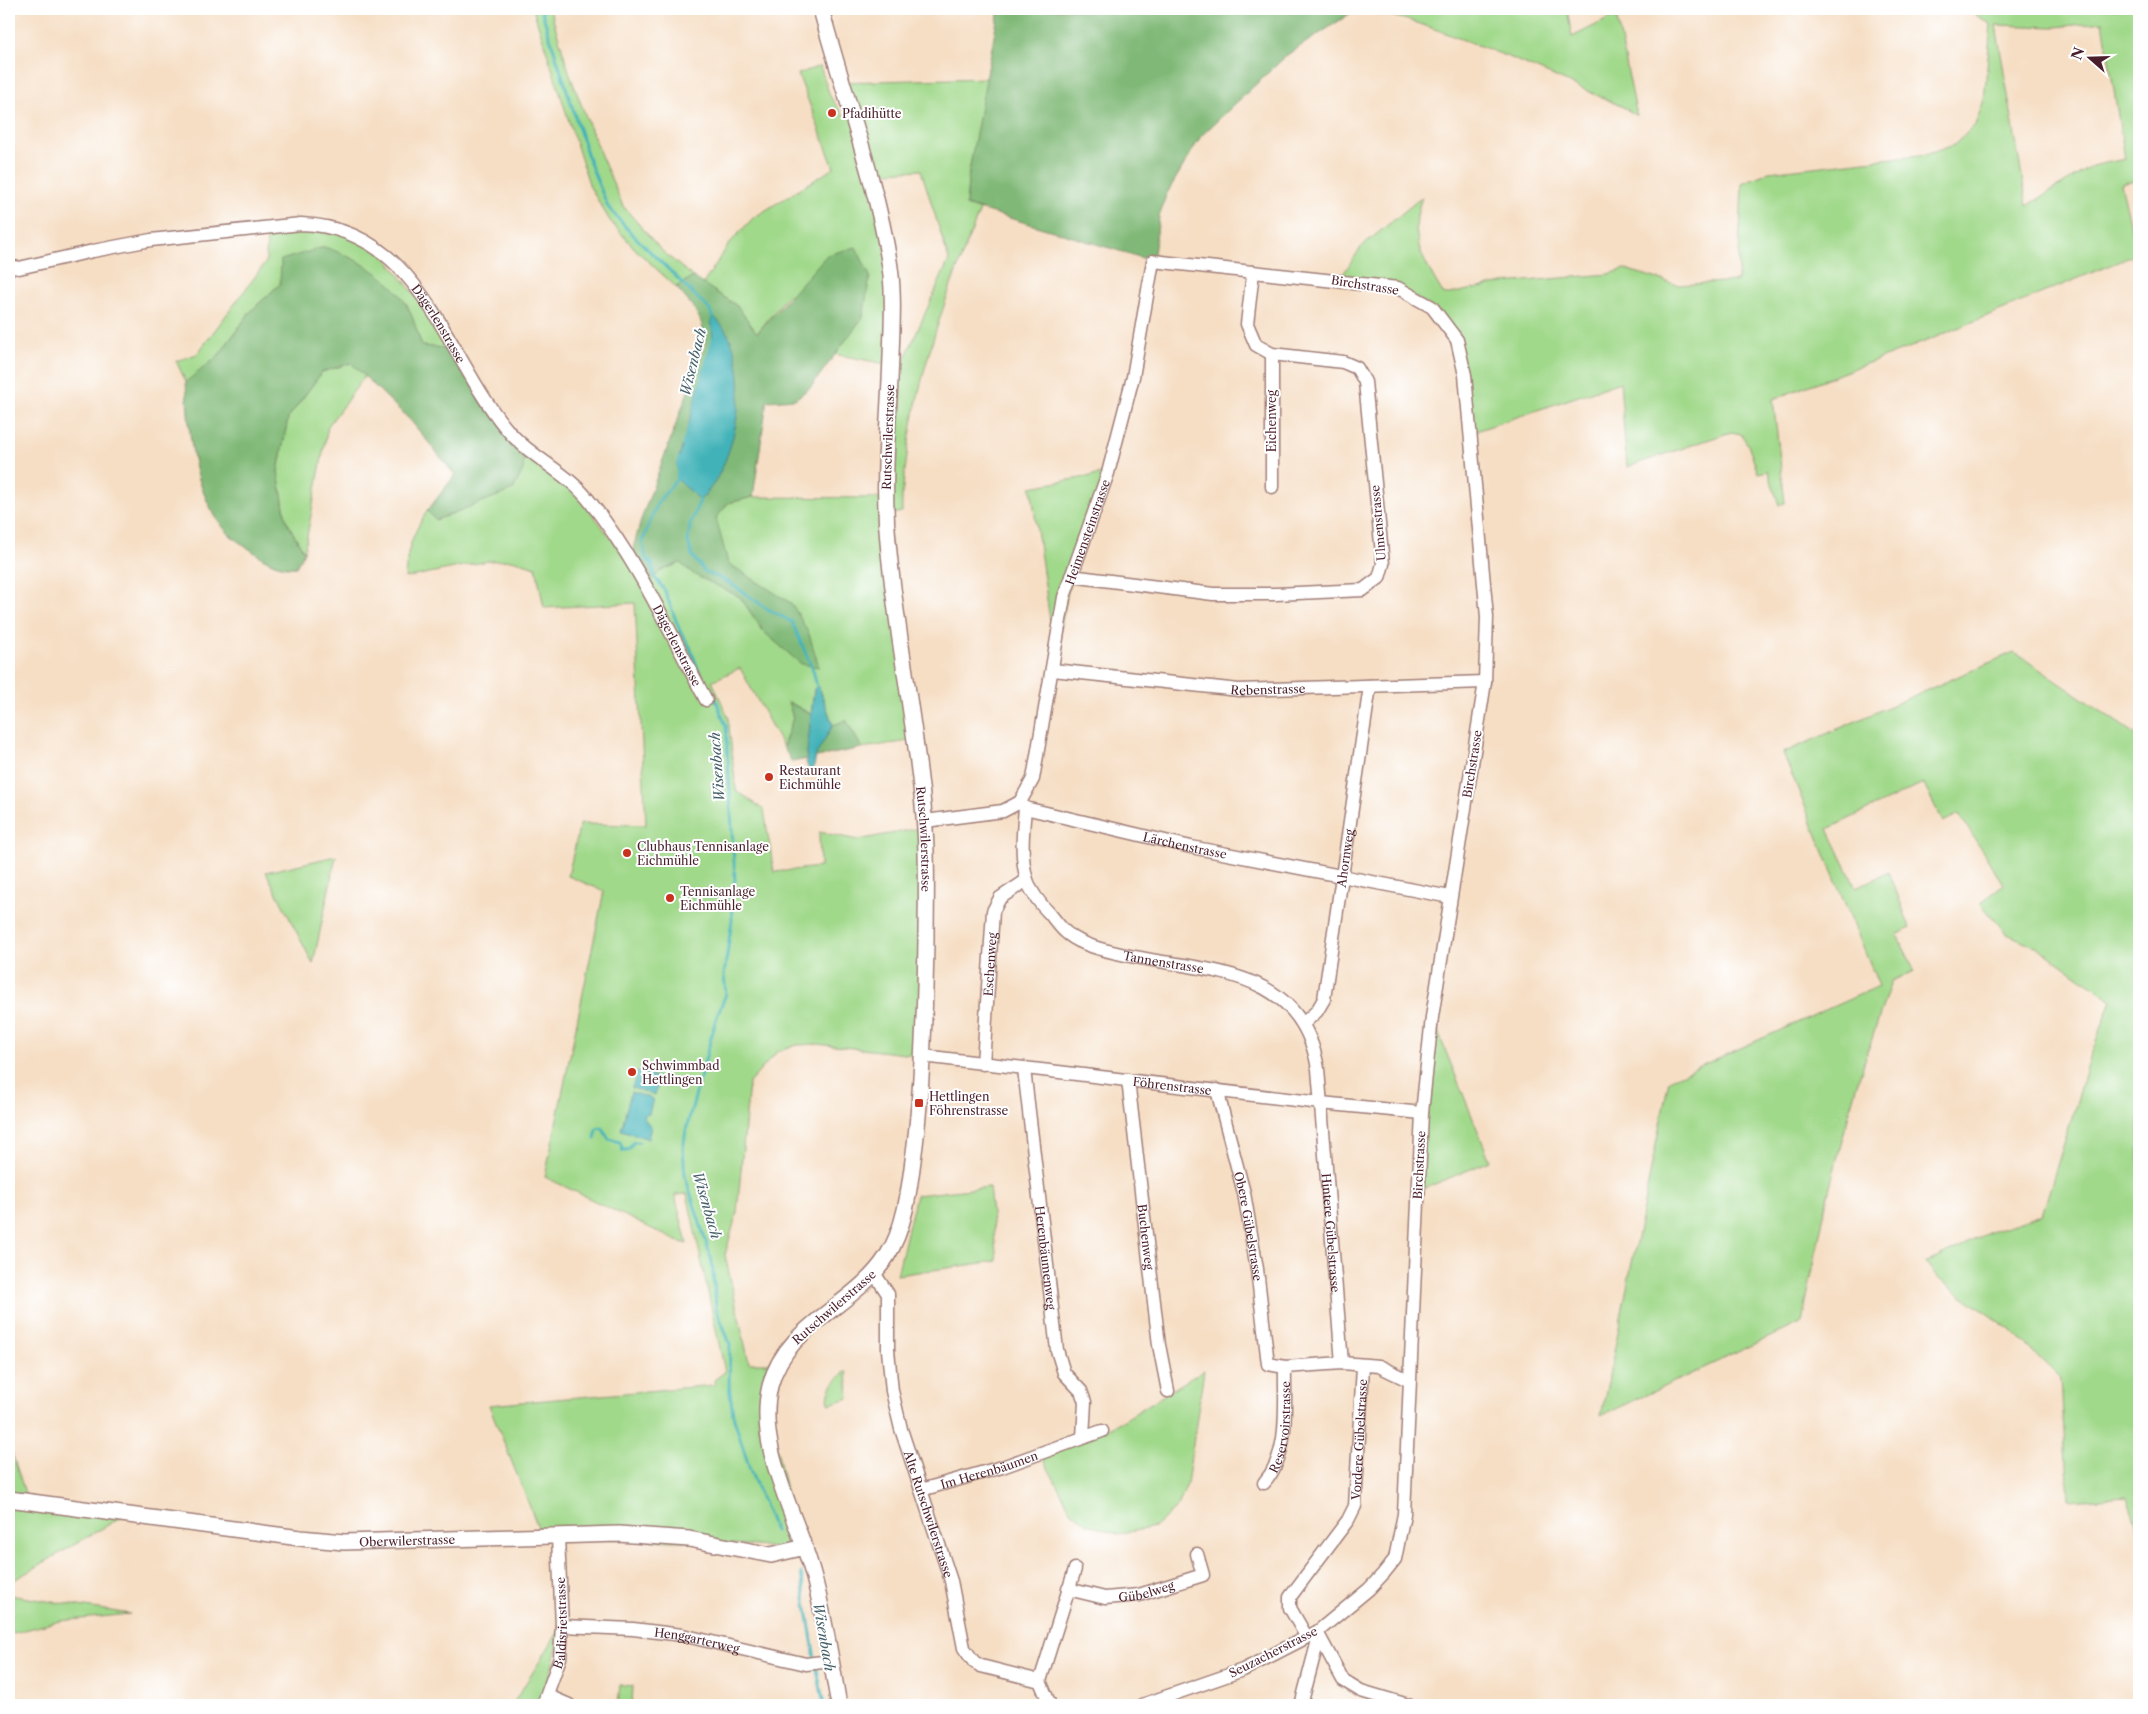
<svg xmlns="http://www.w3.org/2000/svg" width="2148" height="1714" viewBox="0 0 2148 1714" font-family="'Libre Caslon Text',serif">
<rect width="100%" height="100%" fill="#fff"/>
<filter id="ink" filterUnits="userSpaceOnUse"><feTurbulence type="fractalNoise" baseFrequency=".02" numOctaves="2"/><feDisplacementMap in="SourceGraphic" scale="10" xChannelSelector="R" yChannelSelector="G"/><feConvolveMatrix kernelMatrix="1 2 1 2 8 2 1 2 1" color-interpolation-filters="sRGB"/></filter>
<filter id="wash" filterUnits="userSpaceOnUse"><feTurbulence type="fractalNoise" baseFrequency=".0096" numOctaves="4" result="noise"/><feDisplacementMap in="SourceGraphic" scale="20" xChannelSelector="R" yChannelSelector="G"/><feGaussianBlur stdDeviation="1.12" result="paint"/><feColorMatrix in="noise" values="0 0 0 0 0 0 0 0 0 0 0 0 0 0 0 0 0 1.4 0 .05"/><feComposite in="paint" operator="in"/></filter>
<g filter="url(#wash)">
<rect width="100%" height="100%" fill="#f6dec4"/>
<path fill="#a1d98b" stroke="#767c5b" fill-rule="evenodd" d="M 533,9 L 550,9 L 571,78 L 600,153 L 623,206 L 661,250 L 693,277 L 676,287 L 637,251 L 610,221 L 590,187 Z
M 1353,9 L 1567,9 L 1572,37 L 1616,15 L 1637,116 L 1623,107 C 1570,83 1517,59 1461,39 C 1423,25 1393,11 1351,13 Z
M 1965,9 L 2139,9 L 2139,180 L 2121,184 L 2137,254 L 1924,342 L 1773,399 L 1785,503 L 1779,505 L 1768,471 L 1758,473 L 1748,445 L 1741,434 L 1731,432 L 1627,467 L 1620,382 L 1470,433 L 1457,340 L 1432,307 L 1398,288 L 1339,280 L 1362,246 L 1422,197 C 1407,238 1424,261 1444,295 L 1503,283 L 1609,274 L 1625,269 L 1678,285 L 1738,281 L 1742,183 L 1769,172 L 1928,154 L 1954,145 L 1975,125 L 1984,100 L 1991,24 ZM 2103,22 L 2125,159 L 2092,166 L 2027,206 L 1996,25 L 2055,27 Z
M 820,66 L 830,96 L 843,115 L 850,113 L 841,82 L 987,78 L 969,172 L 966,205 L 980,210 C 948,289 919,370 907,455 C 905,474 901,493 902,512 L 887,515 L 916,740 L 862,748 L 846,721 L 833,725 L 819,687 L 817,687 L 814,689 L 811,714 L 789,702 L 793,718 L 783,747 L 740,668 L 712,681 L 728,717 L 736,790 L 764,810 L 774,872 L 820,867 L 819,832 L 858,840 L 925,827 L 923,1056 L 817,1044 L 797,1045 L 777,1052 L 749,1083 L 737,1212 L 725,1255 L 749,1363 L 778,1363 L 767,1404 L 799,1550 L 710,1542 L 542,1537 L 489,1405 L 715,1385 L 714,1380 L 725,1372 L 687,1194 L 675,1195 L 687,1244 L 677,1241 L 545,1177 L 604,891 L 568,876 L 580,824 L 646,825 L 635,603 L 544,608 L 536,567 L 512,560 L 488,561 L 405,578 C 407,549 412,535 427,511 L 436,520 L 525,449 L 564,476 L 646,585 L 661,571 L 680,562 L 695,575 L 740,597 L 764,632 L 792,604 L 727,563 L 716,518 L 728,503 L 753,497 L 885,498 L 890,378 L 898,374 L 949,260 L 921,170 L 868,173 L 890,268 L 891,365 L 834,354 L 863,317 L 788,295 L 757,333 L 737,306 L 703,284 L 729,244 L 753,218 L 834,168 L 798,74 Z
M 321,225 L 380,250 L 457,349 L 422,346 L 407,304 L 280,284 L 250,312 L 218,356 L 186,382 L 176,361 L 197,354 L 266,262 L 267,229 Z
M 351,363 L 365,376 L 328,426 L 304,552 L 286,520 L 278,472 L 288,418 L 322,372 Z
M 1108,473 L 1071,576 L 1055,656 L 1031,487 Z
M 2014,652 L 2139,737 L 2139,1532 L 2127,1496 L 2068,1500 L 2061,1379 L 2013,1332 L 1939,1279 L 1926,1263 L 1995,1230 L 2042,1215 L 2091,1055 L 2112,1000 L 2037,947 L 2007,934 L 1981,904 L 2003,884 L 1959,814 L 1943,822 L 1923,783 L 1828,829 L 1856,888 L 1889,872 L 1910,928 L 1897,935 L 1915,971 L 1891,981 L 1856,1087 L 1829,1190 L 1802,1322 L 1601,1416 L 1669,1080 L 1879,986 L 1783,753 Z
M 336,856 L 313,964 L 266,872 Z
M 1432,1017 L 1490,1161 L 1418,1191 Z
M 989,1187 L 997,1261 L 897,1275 L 916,1195 Z
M 1204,1370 L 1187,1484 L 1178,1506 L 1155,1527 L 1118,1534 L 1087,1524 L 1071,1511 L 1040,1453 L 1102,1431 L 1124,1420 Z
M 845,1372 L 847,1372 L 849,1398 L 829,1404 C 826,1389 834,1382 845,1372 Z
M 9,1444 L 28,1502 L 125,1515 L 9,1583 Z
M 9,1595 L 130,1614 L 60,1621 L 9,1634 Z
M 562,1626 L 543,1705 L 512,1705 Z
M 620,1685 L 633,1686 L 632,1705 L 618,1705 Z"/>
<path fill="#80b977" stroke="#656c51" d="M 999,9 L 1353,9 L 1351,13 L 1287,55 L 1201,136 L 1166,195 L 1159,217 L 1153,261 L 966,205 L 969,172 Z
M 324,247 C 353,256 392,277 407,306 C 414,318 417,333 422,346 L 457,349 L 525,449 L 523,470 L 513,490 L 436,520 L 427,511 L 455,475 L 411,421 L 351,363 L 322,372 L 288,418 L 278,471 L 286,520 L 304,552 L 296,567 C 279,569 264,560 251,550 C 244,545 235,540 229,534 C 192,495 189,433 186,382 L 218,356 L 250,312 L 280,284 L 281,260 Z
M 856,247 L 870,276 L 863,317 L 811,387 L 795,399 L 767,401 L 753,497 L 728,503 L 716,518 L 728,563 L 792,604 L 809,634 L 819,667 L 801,664 L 764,632 L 740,597 L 695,575 L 680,563 L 661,571 L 646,586 L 630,559 L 642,517 L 705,345 C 704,317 694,308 676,287 L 693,277 L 737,306 L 757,333 L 827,255 Z
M 788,702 L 811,714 L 807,755 L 822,744 L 833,725 L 846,720 L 862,748 L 792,762 L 783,747 L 793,718 Z"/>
<path fill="#41b2b8" stroke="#466872" d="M 714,317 C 758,354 739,464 700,500 L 677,479 L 677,465 L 713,337 L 711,320 Z
M 817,687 L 819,687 L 833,725 L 816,755 L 813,772 L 809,770 L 806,762 L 814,689 Z
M 637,1071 L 660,1078 L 655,1095 L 632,1088 Z
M 631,1092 L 653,1099 L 649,1114 L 646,1113 L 644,1118 L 651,1127 L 648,1139 L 621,1130 Z"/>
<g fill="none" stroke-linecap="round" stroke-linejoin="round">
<path stroke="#41b2b8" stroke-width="3" d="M 541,9 L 590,163 L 608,207 L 631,233 L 710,310 L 714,322
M 694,412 L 713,338
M 683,445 L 692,418
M 679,458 L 677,479 L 658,502 L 642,542 L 646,559 L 652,564 L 655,578 L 664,589 L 680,631 L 690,647 L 701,677 L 716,700 L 726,726 L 735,880 L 731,897 L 732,920 L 724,975 L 726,994 L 717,1016 L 686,1130 L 683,1149 L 685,1176 L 712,1261 L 716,1308 L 730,1344 L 729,1385 L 733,1415 L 750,1470 L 775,1531
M 700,500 L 690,525 L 688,541 L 692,555 L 704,571 L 730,583 L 766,608 L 792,622 L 813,670 L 817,687
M 595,1139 L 597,1129 L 602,1128 L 609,1139 L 620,1142 L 623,1151 L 629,1149 L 633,1142 L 639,1142
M 801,1573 L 815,1659
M 816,1665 L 824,1705"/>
</g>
</g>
<g filter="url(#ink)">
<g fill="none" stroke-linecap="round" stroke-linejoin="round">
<g stroke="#a07e78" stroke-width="15">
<g id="minor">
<path id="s1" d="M 9,266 L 19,268 L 93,251 L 151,240 L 301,224 C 420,228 443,351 505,427 C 528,456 564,470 587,498 C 637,559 669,631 706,700"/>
<path d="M 1272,487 L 1272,354"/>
<path d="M 1071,576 L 1213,594 L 1276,594 L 1363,590 L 1379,578 L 1383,564 L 1365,382 L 1357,368 L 1343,362 L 1272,354 L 1256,345 L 1247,324 L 1253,272"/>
<path id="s2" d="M 1053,670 L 1239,690 L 1485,682"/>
<path id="s3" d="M 1020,802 L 1033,779 L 1064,597 L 1108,473 L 1133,377 L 1153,261 L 1398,288 L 1432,307 L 1457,340 L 1465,375 L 1487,617 L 1485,682 L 1432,1017 L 1422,1113 L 1404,1514 L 1395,1559 L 1383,1574 L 1369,1589 L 1317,1632 L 1243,1670 L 1142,1705"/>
<path id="s4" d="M 1025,808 C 1023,831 1020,857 1027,880 C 1031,892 1041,905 1050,914 C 1055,920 1061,929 1068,934 C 1082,945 1103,950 1121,954 C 1202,973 1301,963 1318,1069 L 1342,1363"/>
<path id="s5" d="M 925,821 L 1003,811 L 1020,802 L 1025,808 L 1191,847 L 1450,897"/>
<path id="s6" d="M 1304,1023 L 1317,1011 L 1324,999 L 1370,686"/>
<path id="s7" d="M 923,1056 L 1321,1103 L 1422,1113"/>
<path id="s8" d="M 983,1064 L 993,911 L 1000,898 L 1027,880"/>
<path id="s9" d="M 1024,1069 L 1057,1350 L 1064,1373 L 1081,1391 L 1085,1402 L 1083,1437"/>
<path id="s10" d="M 1128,1080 L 1159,1345 L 1168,1391"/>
<path id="s11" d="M 1217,1090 L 1244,1193 L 1257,1269 L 1268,1364 L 1285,1367 L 1342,1363 L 1379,1366 L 1408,1380"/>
<path id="s12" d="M 874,1273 L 888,1294 L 888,1350 L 892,1391 L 901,1429 L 951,1581 L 964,1648 L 974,1662 L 981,1666 L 1040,1681 L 1050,1705"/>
<path id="s13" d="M 1264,1483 C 1291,1452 1284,1405 1285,1367"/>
<path id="s14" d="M 921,1490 L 1002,1467 L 1102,1431"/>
<path id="s15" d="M 1068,1589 L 1105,1598 L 1139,1595 L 1203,1575 L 1197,1554"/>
<path id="s16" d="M 562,1626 L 633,1629 L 682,1635 L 806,1664 L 831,1661"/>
<path d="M 1317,1632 L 1343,1680 L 1361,1691 L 1408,1705"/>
<path id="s17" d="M 1306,1636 L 1290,1608 L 1290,1597 L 1348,1520 L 1355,1506 L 1363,1366"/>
<path d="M 1040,1681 L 1075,1569"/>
<path d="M 548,1696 L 569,1705"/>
<path id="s18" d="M 543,1705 L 560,1658 L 562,1626 L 558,1537"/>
<path d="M 1301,1705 L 1317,1644 L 1317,1632"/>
</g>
</g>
<g stroke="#a07e78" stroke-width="18">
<g id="tertiary">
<path id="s19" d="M 821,9 C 843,93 877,181 890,267 C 894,296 892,326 891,356 C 889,418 882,480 888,542 C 896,634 916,724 924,816 C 928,857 926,899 926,940 C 925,1009 923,1077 915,1145 C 910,1181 907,1225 887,1256 C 855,1307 786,1323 770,1386 C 755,1448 797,1515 813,1574 C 825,1617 831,1662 839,1705"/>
<path id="s20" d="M 9,1499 L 300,1538 L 344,1542 L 619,1534 L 689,1539 L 771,1555 L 805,1547"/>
</g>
</g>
<use href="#minor" stroke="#fff" stroke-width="12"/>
<use href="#tertiary" stroke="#fff" stroke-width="15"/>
</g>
</g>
<g fill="#c8321e" stroke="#fff" stroke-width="2">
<circle cx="832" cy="113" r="5"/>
<circle cx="769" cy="777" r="5"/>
<circle cx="627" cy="853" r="5"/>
<circle cx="670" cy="898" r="5"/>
<circle cx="632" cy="1072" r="5"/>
<rect x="914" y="1098" width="10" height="10" rx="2.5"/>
</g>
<g text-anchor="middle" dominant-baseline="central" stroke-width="4" stroke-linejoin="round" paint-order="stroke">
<g font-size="12" fill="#4a1f2b" stroke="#fff" text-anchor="start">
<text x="842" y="113">Pfadihütte</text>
<text x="779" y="770">Restaurant<tspan x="779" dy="14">Eichmühle</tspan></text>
<text x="637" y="846">Clubhaus Tennisanlage<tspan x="637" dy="14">Eichmühle</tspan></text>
<text x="680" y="891">Tennisanlage<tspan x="680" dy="14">Eichmühle</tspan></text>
<text x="642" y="1065">Schwimmbad<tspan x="642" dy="14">Hettlingen</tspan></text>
<text x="929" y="1096">Hettlingen<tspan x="929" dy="14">Föhrenstrasse</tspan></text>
</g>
<g font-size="12" fill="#4a1f2b" stroke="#fff">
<text transform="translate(1365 285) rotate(9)">Birchstrasse</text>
<text stroke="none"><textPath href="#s1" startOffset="475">Dägerlenstrasse</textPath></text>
<text transform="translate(1271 421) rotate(-90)">Eichenweg</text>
<text transform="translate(888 437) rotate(-88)">Rutschwilerstrasse</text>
<text transform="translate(1378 523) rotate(-95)">Ulmenstrasse</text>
<text stroke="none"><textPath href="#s3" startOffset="280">Heimensteinstrasse</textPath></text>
<text stroke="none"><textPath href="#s1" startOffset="880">Dägerlenstrasse</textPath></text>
<text stroke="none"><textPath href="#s2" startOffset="216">Rebenstrasse</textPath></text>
<text transform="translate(1472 764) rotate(-81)">Birchstrasse</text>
<text stroke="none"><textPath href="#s19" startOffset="842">Rutschwilerstrasse</textPath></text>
<text stroke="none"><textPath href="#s5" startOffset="270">Lärchenstrasse</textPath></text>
<text stroke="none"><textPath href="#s6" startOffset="174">Ahornweg</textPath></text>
<text stroke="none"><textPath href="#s4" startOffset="241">Tannenstrasse</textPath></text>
<text stroke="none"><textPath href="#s8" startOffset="100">Eschenweg</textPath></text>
<text stroke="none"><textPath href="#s7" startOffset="251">Föhrenstrasse</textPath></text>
<text transform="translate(1419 1165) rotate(-87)">Birchstrasse</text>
<text stroke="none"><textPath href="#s11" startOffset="140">Obere Gübelstrasse</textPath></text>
<text stroke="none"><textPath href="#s4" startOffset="611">Hintere Gübelstrasse</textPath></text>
<text stroke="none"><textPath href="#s10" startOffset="158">Buchenweg</textPath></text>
<text stroke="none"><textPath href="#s9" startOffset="190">Herenbäumenweg</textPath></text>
<text transform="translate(834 1307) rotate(-41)">Rutschwilerstrasse</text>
<text stroke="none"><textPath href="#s13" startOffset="60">Reservoirstrasse</textPath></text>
<text stroke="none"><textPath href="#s17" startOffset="222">Vordere Gübelstrasse</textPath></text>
<text stroke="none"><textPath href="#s14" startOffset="71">Im Herenbäumen</textPath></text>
<text stroke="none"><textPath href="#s12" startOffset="251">Alte Rutschwilerstrasse</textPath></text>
<text stroke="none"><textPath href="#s20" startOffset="401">Oberwilerstrasse</textPath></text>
<text stroke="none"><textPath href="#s15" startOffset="80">Gübelweg</textPath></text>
<text stroke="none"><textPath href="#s18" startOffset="85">Baldisrietstrasse</textPath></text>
<text stroke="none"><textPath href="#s16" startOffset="136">Henggarterweg</textPath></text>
<text transform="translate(1273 1652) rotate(-27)">Seuzacherstrasse</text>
</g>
<g font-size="14" font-style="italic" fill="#46616a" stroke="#fff">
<text transform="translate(693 362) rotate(-76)">Wisenbach</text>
<text transform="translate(717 767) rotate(-94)">Wisenbach</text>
<text transform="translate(707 1205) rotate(74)">Wisenbach</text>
<text transform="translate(824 1637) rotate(80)">Wisenbach</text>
</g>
</g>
<rect width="2148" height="1714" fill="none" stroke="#fff" stroke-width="30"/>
<g transform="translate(2090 58) rotate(290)" stroke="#ffffff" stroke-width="4" paint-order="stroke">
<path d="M0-4L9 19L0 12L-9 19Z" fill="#4a1f2b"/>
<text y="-8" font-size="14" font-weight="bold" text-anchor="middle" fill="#4a1f2b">N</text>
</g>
</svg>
